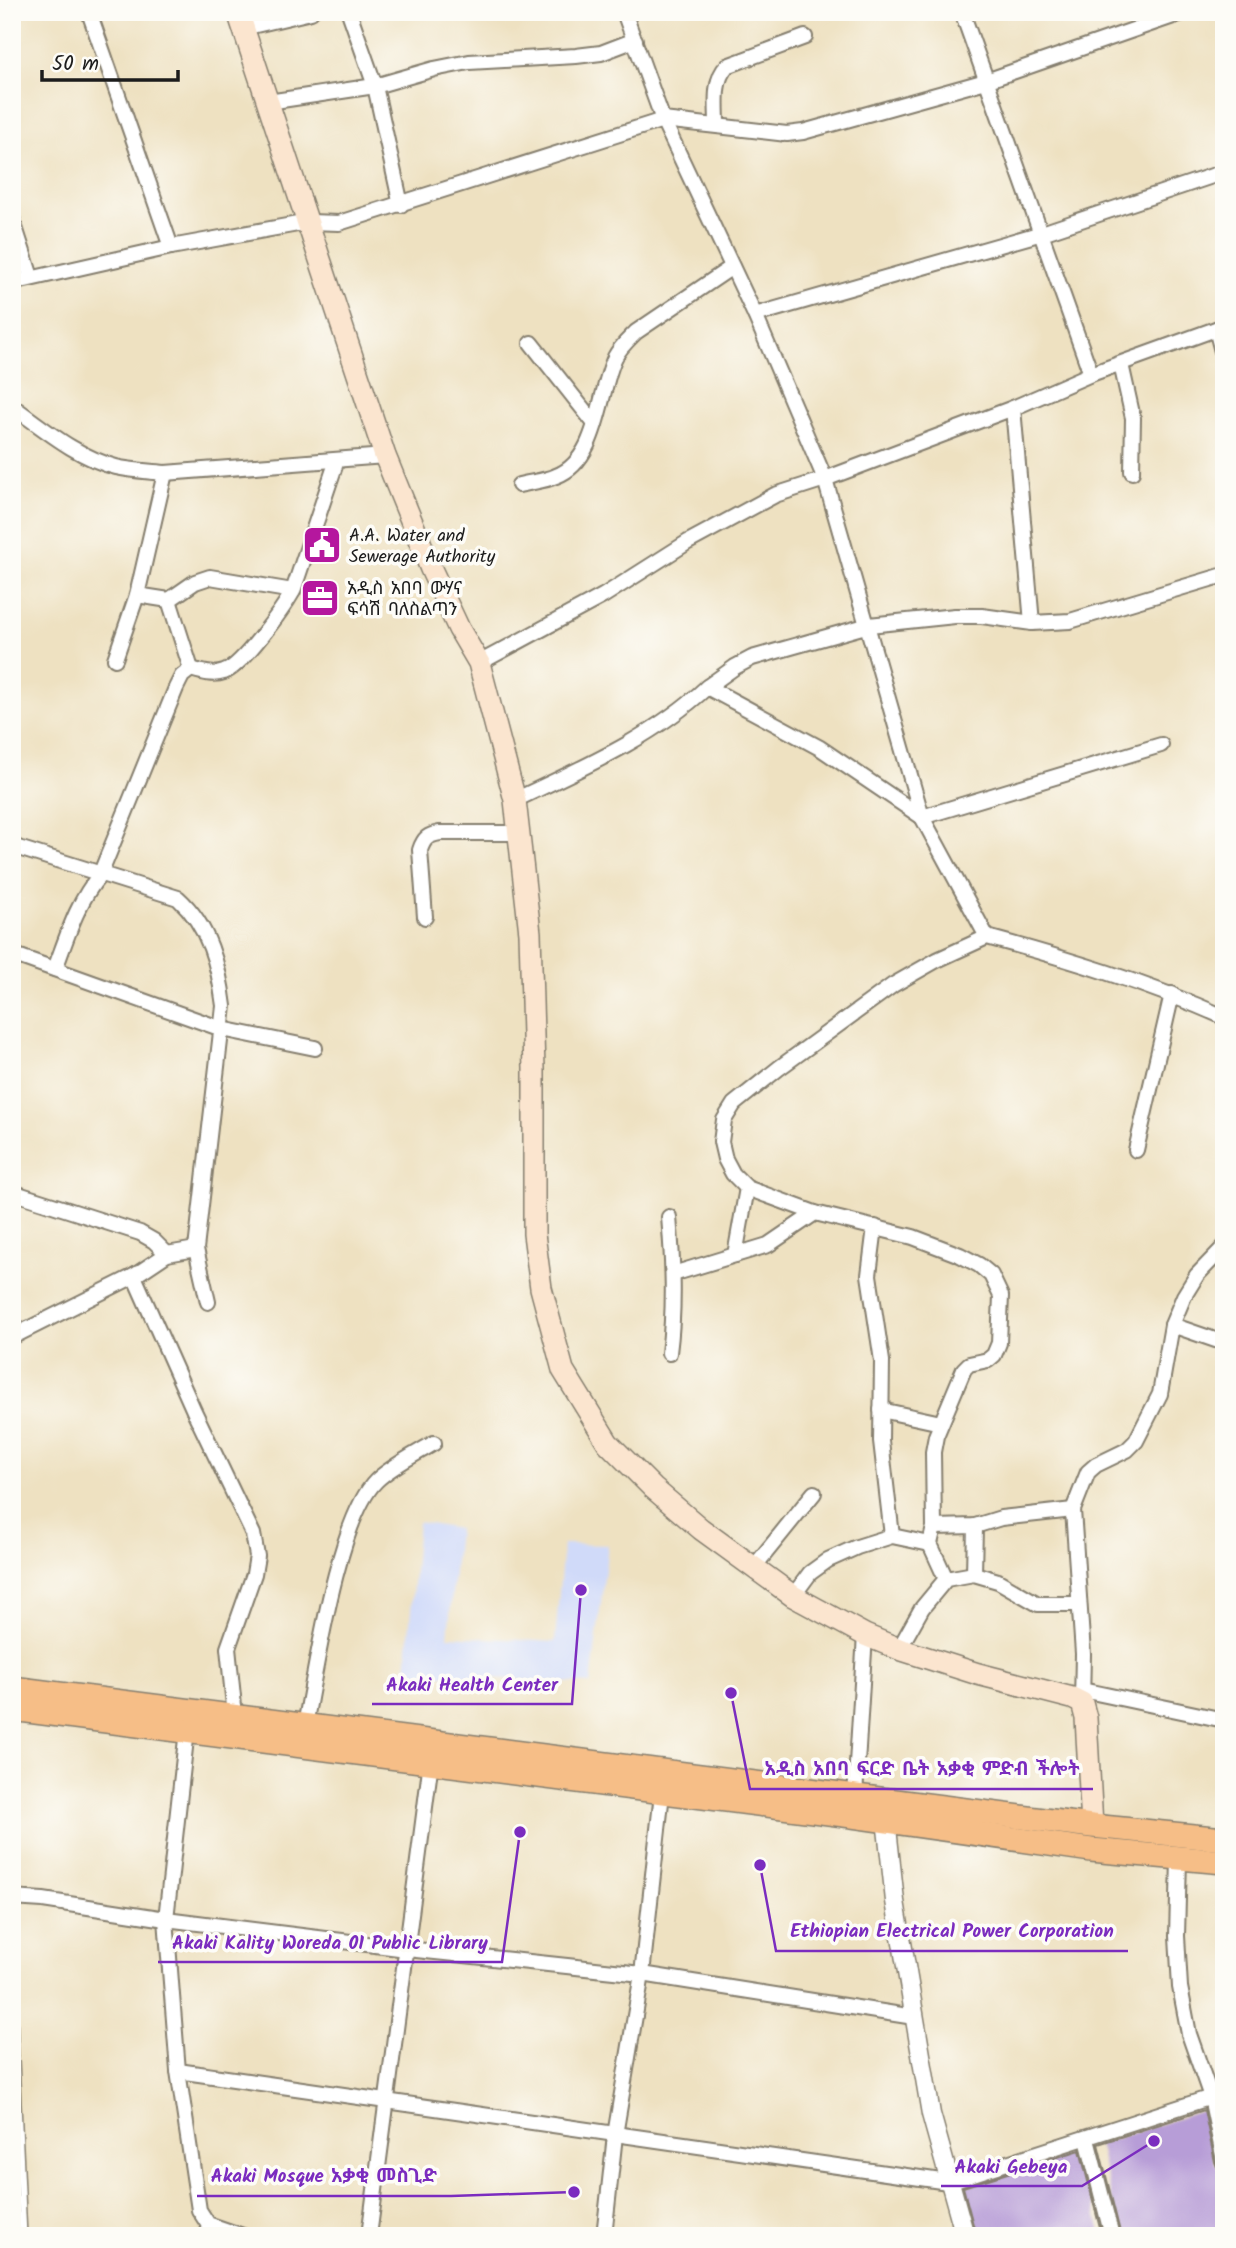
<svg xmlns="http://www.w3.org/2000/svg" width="1236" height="2248" font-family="Kalam,'Noto Sans Ethiopic',sans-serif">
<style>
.built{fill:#d0daf9}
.building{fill:#b79dd7}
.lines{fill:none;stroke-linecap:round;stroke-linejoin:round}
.service-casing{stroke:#857e6e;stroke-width:10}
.minor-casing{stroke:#857e6e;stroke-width:18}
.tertiary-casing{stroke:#857e6e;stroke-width:21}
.secondary-casing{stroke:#857e6e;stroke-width:24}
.primary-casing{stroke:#857e6e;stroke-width:26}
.service{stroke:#fff;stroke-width:7}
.minor{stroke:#fff;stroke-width:14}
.tertiary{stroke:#fff;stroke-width:18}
.secondary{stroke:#fbe5cf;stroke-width:21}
.primary{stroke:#f6be87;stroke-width:23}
.labels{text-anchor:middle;stroke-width:7;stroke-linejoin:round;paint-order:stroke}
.poi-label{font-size:18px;fill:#1c1c1c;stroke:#fdfcf7;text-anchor:start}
.leader{fill:none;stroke:#7b2cbf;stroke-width:2.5}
.callout-dot{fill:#7b2cbf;stroke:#fdfcf7;stroke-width:2.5}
.callout-label{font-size:19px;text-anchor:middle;font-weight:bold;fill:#7b2cbf;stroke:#fdfcf7;stroke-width:7;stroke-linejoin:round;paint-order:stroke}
</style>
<rect width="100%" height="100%" fill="#fdfcf7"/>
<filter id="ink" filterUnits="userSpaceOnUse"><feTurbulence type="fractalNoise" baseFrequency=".0143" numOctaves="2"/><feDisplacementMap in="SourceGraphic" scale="14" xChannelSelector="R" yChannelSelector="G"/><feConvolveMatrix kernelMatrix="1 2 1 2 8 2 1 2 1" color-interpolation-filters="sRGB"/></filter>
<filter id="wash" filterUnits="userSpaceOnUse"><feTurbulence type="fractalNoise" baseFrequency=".00686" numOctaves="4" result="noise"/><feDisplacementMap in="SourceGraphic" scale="28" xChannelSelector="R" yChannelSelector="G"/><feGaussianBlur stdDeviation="1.57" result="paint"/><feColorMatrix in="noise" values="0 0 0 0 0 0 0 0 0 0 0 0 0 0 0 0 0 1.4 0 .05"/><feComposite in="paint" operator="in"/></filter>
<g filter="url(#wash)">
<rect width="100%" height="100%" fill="#eee1c1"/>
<!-- built -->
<path class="built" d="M418 1522 458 1529 448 1636 555 1642 563 1544 608 1545 591 1684 406 1673Z"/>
<g id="blocks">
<!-- building -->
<g class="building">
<path d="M1204 2110 1215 2162 1217 2167 1224 2169V2236H1121L1098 2144Z"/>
<path d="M1080 2150 1102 2236H976L963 2187Z"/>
</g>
</g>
</g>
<g filter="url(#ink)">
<use href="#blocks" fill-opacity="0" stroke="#857e6e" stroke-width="2"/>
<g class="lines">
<!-- service casing -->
<g class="service-casing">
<path id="service" d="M13 2015 23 2236"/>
</g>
<!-- minor casing -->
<g class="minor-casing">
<g id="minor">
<path d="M89 12 171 247"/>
<path d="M349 12 375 86 401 205"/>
<path d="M624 12 663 120 755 315 825 479 922 817 987 937"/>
<path d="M962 12 1091 374"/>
<path d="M243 28 311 12"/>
<path d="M268 102 375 86 434 69 469 62 576 56 601 53 635 40"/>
<path d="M717 125C717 106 713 80 727 66L805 37"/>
<path d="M12 218 31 277"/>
<path d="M12 283 171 247 309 222 339 223 663 120 787 134 803 132 986 81 1185 12"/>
<path d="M755 315 1042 233 1224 172"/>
<path d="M1216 329 1224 359"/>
<path d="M531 343 595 424"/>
<path d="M1121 364 1133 418 1132 472"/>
<path d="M12 406C43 428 78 458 116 467 132 471 149 471 165 473L385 456"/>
<path d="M1013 408 1032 623 1070 621 1224 575"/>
<path d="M519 485C531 482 545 481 556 476 599 460 598 393 615 357 620 347 628 340 636 332L732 267"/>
<path d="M137 595 169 600 195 582 210 577 293 591"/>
<path d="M169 600 191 669"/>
<path d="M115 659 137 595 165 473"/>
<path d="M479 663 603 596 688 542 775 495 825 479 1013 408 1091 374 1224 326"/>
<path d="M191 669C201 672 213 676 224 672 242 666 283 609 293 591L337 460"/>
<path d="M707 687 735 667 752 658 869 625 955 616H982L1032 623"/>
<path d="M515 800C582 768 652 738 707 687L820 748 922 817 1161 745"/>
<path d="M12 846 178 898C209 926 219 966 224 1006L196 1249 208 1302"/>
<path d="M425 917 420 850C424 838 428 835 440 833H519"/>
<path d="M12 954 222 1029 315 1048"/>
<path d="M55 969C67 937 77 902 100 875L176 688 182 676 191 669"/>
<path d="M1136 1150 1172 994"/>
<path d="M12 1192 140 1233 154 1241 167 1254"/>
<path d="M875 1227 869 1275 882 1361 881 1441 892 1536"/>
<path d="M735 1255 747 1188"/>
<path d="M673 1274 768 1245 815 1213"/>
<path d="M134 1276 194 1411 253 1534 257 1556 254 1574 228 1648 235 1716"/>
<path d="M1172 1325 1224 1343"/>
<path d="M12 1337 134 1276 167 1254 196 1249"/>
<path d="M669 1353C675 1307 673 1263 669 1217"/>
<path d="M881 1410 941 1423"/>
<path d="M934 1527 975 1526 1001 1518 1073 1510"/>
<path d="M754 1567 814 1493"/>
<path d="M974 1574 975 1526"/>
<path d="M946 1579 930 1544 934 1527 933 1452 936 1436 964 1369 969 1364 988 1360 994 1355 999 1343 1001 1296 991 1275 979 1265 960 1255 913 1237 815 1213 747 1188 733 1174 725 1159 721 1142 724 1120 734 1104 779 1068 893 985 937 960 987 937C1068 959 1147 983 1224 1017"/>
<path d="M793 1596 810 1573 828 1560 857 1547 892 1536 930 1544"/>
<path d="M899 1649 922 1608 946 1579 974 1574 998 1581 1038 1604H1078"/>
<path d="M1082 1690 1224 1720"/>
<path d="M1082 1703 1083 1654 1073 1510 1088 1472 1096 1465 1127 1450 1136 1441 1160 1394 1172 1325 1184 1296 1197 1275 1224 1247"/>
<path d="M305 1725C316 1669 338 1519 376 1481 390 1467 416 1454 434 1443"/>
<path d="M187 1730 166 1919 178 2071 199 2210 208 2224 243 2236"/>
<path d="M855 1796 865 1635"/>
<path d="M1179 1859 1177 1936 1180 1987 1189 2034 1211 2097 1224 2160"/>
<path d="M12 1898 43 1900 166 1919 407 1949 642 1974 914 2017"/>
<path d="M178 2071 948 2182 1224 2093"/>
<path d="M1087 2139 1112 2236"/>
<path d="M369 2236 431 1761"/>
<path d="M604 2236 615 2135 642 1974 663 1784"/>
</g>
</g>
<!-- tertiary casing -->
<g class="tertiary-casing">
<path id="tertiary" d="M885 1810 895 1901 931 2114 965 2236"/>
</g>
<!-- secondary casing -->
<g class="secondary-casing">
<path id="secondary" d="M238 12 385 456 431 569 459 629 479 663 515 800 530 933 534 1069V1234L541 1288 563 1370 608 1443 653 1488 701 1529 793 1596 865 1635 899 1649 978 1674 1072 1698 1082 1703 1086 1718 1092 1826"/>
</g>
<!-- primary casing -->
<g class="primary-casing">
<g id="primary">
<path d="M12 1688 1092 1826 1224 1839"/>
<path d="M12 1709 852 1816 1091 1850 1224 1862"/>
</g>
</g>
<!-- service -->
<use href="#service" class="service"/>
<!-- minor -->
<use href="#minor" class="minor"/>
<!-- tertiary -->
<use href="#tertiary" class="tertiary"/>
<!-- secondary -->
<use href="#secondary" class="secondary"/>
<!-- primary -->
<use href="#primary" class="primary"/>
</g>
</g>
<!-- icons -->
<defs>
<g id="civic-square" transform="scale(2.0125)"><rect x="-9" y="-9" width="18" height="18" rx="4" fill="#b5179e" stroke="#fdfcf7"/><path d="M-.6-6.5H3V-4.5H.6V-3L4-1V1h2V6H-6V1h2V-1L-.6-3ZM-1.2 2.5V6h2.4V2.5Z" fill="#fff"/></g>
<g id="office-square" transform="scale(2.0125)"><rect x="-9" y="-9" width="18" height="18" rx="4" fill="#b5179e" stroke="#fdfcf7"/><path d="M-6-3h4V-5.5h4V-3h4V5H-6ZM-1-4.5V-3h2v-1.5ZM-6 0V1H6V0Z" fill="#fff"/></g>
</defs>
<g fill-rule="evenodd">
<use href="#civic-square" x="322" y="545"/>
<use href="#office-square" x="320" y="598"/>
</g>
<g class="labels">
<!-- poi labels -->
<g class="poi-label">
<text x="349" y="541">A.A. Water and<tspan x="349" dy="21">Sewerage Authority</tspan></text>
<text x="347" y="594">አዲስ አበባ ውሃና<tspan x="347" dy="21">ፍሳሽ ባለስልጣን</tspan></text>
</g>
</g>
<!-- callouts -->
<path class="leader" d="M581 1590L572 1704H372M731 1693L750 1789H1093M760 1865L776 1951H1128M520 1832L502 1962H158M1154 2141L1082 2186H941M574 2192L451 2196H197"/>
<g class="callout-dot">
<circle cx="581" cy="1590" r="7"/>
<circle cx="731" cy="1693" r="7"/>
<circle cx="760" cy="1865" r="7"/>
<circle cx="520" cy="1832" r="7"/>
<circle cx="1154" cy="2141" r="7"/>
<circle cx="574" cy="2192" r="7"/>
</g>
<g class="callout-label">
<text x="472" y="1691">Akaki Health Center</text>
<text x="922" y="1775">አዲስ አበባ ፍርድ ቤት አቃቂ ምድብ ችሎት</text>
<text x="952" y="1937">Ethiopian Electrical Power Corporation</text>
<text x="330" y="1949">Akaki Kality Woreda 01 Public Library</text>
<text x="1011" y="2173">Akaki Gebeya</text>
<text x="324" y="2182">Akaki Mosque አቃቂ መስጊድ</text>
</g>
<!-- margin -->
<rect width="1236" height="2248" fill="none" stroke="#fdfcf7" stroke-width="42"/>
<!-- scale -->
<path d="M42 70v10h136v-10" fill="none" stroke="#1c1c1c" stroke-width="3.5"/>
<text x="52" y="70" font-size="21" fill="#1c1c1c" stroke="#fdfcf7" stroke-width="5" paint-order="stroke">50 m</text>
</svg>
